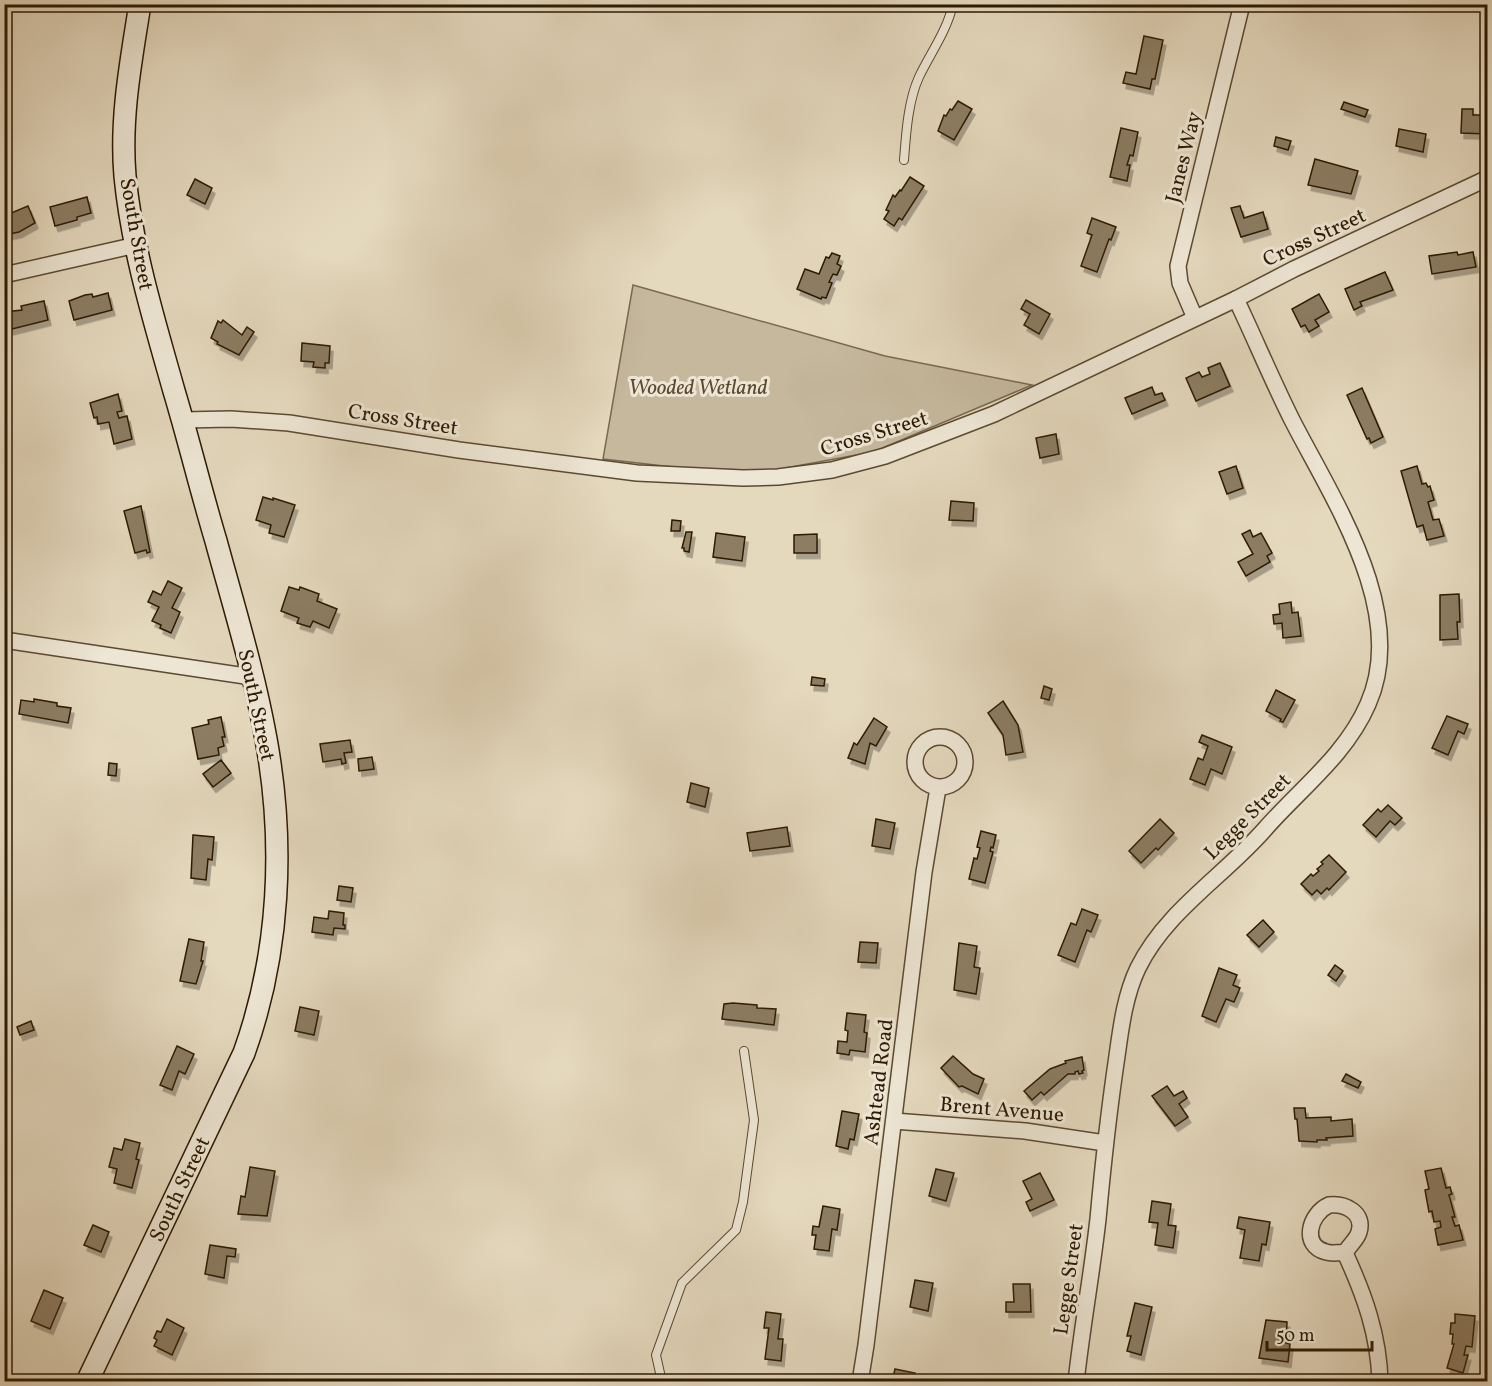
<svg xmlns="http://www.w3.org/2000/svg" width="1492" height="1386" font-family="Vollkorn,serif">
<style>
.green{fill:#c5b89d;stroke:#796950;stroke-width:1.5}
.building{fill:#8c7d64;stroke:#2d1a03;stroke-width:1.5;filter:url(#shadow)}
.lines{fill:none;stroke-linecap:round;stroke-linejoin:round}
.lane-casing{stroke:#5b4a32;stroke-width:10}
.street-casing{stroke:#5b4a32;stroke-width:18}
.secondary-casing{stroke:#2d1a03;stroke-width:24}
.lane{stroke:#ede6d4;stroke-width:8}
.street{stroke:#ede6d4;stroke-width:15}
.secondary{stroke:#ede6d4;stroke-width:21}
.labels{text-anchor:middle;stroke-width:6;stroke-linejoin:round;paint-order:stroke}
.street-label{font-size:21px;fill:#2d1a03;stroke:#ede6d4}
.park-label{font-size:21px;font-style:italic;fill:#5b4931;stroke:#ede6d4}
</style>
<defs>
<filter id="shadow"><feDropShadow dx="3" dy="5.5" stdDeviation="0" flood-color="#0004"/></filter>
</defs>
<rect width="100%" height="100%" fill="#e4d8bd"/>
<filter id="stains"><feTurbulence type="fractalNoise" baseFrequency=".00333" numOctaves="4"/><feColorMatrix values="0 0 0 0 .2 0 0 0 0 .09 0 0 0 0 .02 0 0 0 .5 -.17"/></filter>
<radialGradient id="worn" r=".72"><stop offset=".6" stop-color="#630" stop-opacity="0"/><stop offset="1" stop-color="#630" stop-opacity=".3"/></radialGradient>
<!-- green -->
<path class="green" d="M633 285 885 356 1032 385 873 452 769 471 682 468 603 459Z"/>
<!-- building -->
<g class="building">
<path d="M1144 36 1163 40 1155 79H1152L1150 89 1123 83 1126 72 1136 74Z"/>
<path d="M958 101 972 109 954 140 938 131 944 115 946 116 950 109 952 110Z"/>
<path d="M1344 102 1368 110 1365 117 1341 109Z"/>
<path d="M1462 109H1473V115H1488V134L1461 133Z"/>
<path d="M1121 128 1138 132 1133 156 1130 155 1127 165H1130L1127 181 1110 177Z"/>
<path d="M1399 129 1426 134 1423 152 1396 146Z"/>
<path d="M1276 137 1291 141 1288 150 1274 146Z"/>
<path d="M1315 159 1358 171 1351 194 1308 185Z"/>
<path d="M910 177 924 186 902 220 899 218 894 226 884 219 889 211 886 210 893 195 895 197 900 190 901 191Z"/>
<path d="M195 179 212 188 205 204 187 195Z"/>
<path d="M87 197 91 213 77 217V220L55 226 50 207Z"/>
<path d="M28 206 35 223 19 232 4 235V216Z"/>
<path d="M1240 206 1244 218 1263 212 1268 229 1241 237 1231 208Z"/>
<path d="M1092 218 1116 227 1111 240 1109 239 1097 272 1081 266 1092 235 1087 233Z"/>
<path d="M1457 252 1458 255 1473 252 1476 267 1432 274 1429 256Z"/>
<path d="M832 253 840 256 837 264 841 266 837 275 833 274 829 282 832 283 826 298 822 297 821 299 797 289 805 269 819 274 826 257 829 258Z"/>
<path d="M1385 272 1393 290 1360 302 1362 306 1354 310 1345 289Z"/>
<path d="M108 293 112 310 74 320 69 301 85 295 92 294 93 297Z"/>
<path d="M1319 294 1329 312 1315 320 1319 326 1309 332 1305 325 1301 327 1292 309Z"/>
<path d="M1026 300 1050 314 1039 334 1024 325 1030 314 1021 309Z"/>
<path d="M44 301 48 320 4 331V312L22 310 21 306Z"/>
<path d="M223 320 242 335 247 327 254 332 239 355 217 344 218 342 211 338 218 321 221 323Z"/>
<path d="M302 343 330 346 329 363H325V368L313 367 314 362 301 361Z"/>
<path d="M1220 363 1230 386 1196 401 1186 378 1199 372 1202 377 1210 374 1208 368Z"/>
<path d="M1152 387 1155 395 1162 393 1165 400 1132 414 1125 398Z"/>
<path d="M1362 388 1383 437 1371 443 1369 438 1367 439 1347 395Z"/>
<path d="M118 394 122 411 117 412 119 418 127 416 132 439 114 444 109 422 98 424 97 417 94 418 90 403Z"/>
<path d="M1056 434 1059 454 1040 458 1036 438Z"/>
<path d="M1236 466 1243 488 1227 494 1219 472Z"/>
<path d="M1417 466 1422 484 1426 483 1428 487 1430 486 1434 500 1428 502 1433 520 1439 519 1444 536 1427 540 1423 525 1417 527 1401 471Z"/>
<path d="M263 497 273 500V498L295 505 284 537 269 533 271 525 256 520Z"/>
<path d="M951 501 974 503 973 521 949 520Z"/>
<path d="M141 506 150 552 147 553 146 550 135 553 124 511Z"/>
<path d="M672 520 681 521 680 531H671Z"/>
<path d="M1250 530 1253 537 1261 533 1272 553 1267 556 1270 562 1246 576 1238 562 1253 554 1242 534Z"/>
<path d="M686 532H692L689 552 684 551V548H682Z"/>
<path d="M716 533 745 537 742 561 713 557Z"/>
<path d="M817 534V553H794V535Z"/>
<path d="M168 581 182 588 172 608 180 612 171 633 160 628 161 625 152 621 159 607 148 602 153 591 161 595Z"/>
<path d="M289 587 299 590 300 587 319 594 317 601 337 609 329 628 313 621 310 627 297 623 299 618 281 611Z"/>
<path d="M1459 594 1460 622H1457L1458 639 1440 640V595Z"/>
<path d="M1291 602 1292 613 1298 612 1301 636 1283 638 1282 623 1274 624 1273 615 1280 614 1279 604Z"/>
<path d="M812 677 825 679 824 686 811 685Z"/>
<path d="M1044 686 1052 689 1049 700 1041 698Z"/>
<path d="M1276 690 1295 700 1283 722 1280 721 1281 719 1266 711Z"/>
<path d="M34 699 57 703V706L71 708 68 723 19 714 21 700 34 702Z"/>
<path d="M1003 701 1018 725 1023 752 1006 755 1003 735 988 713Z"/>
<path d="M1447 716 1468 724 1464 734 1458 731 1448 755 1432 748Z"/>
<path d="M221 717 225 737H222L224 746 218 748 219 755 198 759 192 728 209 724 208 720Z"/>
<path d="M874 718 887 727 876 746 870 743 865 764 848 758 854 743 857 745Z"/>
<path d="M1202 735 1232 747 1222 774 1211 769 1205 785 1190 779 1198 758 1203 760 1208 746 1199 742Z"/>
<path d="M350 740 352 752 344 753 346 763 342 764 341 759 323 762 320 744Z"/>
<path d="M372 757 374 769 359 771 358 759Z"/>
<path d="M221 760 231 773 213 787 203 774Z"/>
<path d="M109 763 117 764 116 776 108 775Z"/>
<path d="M691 783 709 788 705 807 687 802Z"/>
<path d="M1388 805 1402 818 1395 825 1390 821 1376 837 1363 825 1378 809 1381 812Z"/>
<path d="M876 819 895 823 890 849 872 846Z"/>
<path d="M1160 819 1174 833 1158 850 1156 848 1141 863 1129 851Z"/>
<path d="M787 827 790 846 750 851 747 833Z"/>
<path d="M981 831 996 835 993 848 991 847 990 851 993 852 985 883 969 879 974 858 977 859 980 848 977 847Z"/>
<path d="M193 835 214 837 212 860 208 859 206 880 191 878Z"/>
<path d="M1329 855 1346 872 1329 890 1327 888 1321 894 1317 890 1312 895 1301 884 1311 874 1313 876 1319 871 1317 869 1323 864 1321 862Z"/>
<path d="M339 886 353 888 351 902 337 900Z"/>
<path d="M1082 909 1098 915 1091 932 1087 930 1075 962 1058 955 1071 923 1076 925Z"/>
<path d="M329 911 344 913 343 925H345V929L334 928 333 935 312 932 314 917 328 919Z"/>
<path d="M1263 920 1274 932 1259 947 1247 935Z"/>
<path d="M189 939 204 942 201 961H203L196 984 180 981Z"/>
<path d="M860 942 878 943 876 963 858 962Z"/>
<path d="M959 943 977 946 974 967 980 968 976 994 954 990Z"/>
<path d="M1335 965 1343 971 1336 981 1328 975Z"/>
<path d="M1219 968 1237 975 1233 985 1240 988 1234 1002 1226 999 1216 1022 1202 1016Z"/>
<path d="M733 1003 757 1005V1008L776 1009 774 1025 722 1019 724 1004Z"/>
<path d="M300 1007 319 1011 314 1035 295 1031Z"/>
<path d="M847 1013 866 1015 864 1032 867 1033 865 1052 850 1050 849 1055 837 1053 838 1041 847 1042 848 1031 845 1030Z"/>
<path d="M31 1021 34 1030 20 1035 17 1027Z"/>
<path d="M177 1046 194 1054 185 1074 179 1071 172 1090 160 1085Z"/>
<path d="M953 1056 973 1074 984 1079 978 1094 962 1086 959 1087 941 1068Z"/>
<path d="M1082 1057 1084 1070 1082 1071 1083 1073 1079 1074 1078 1071 1075 1072V1074H1068L1044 1095 1041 1092 1032 1100 1024 1091 1050 1069 1066 1063 1065 1061Z"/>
<path d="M1346 1074 1361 1082 1358 1088 1342 1081Z"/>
<path d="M1167 1086 1174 1096 1183 1091 1187 1098 1179 1104 1188 1117 1175 1126 1152 1096Z"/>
<path d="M1294 1108H1305L1306 1118 1331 1117V1121L1352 1119 1353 1136 1326 1138 1327 1140H1317V1142L1299 1141 1297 1119H1295Z"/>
<path d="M842 1111 859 1114 854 1140 850 1139 848 1149 836 1146Z"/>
<path d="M125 1139 140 1143 136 1159 139 1160 132 1188 114 1183 117 1169 109 1167 114 1148 122 1150Z"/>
<path d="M250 1167 275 1171 267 1216 238 1214 241 1196 245 1197Z"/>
<path d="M1441 1168 1446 1188 1450 1187 1452 1194 1449 1195 1455 1217H1452L1455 1226 1459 1225 1463 1240 1438 1245 1435 1229 1441 1227 1440 1221 1434 1222 1432 1211 1429 1212 1425 1190 1429 1189 1425 1171Z"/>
<path d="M936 1169 954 1173 946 1201 929 1196Z"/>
<path d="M1040 1173 1054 1200 1030 1211 1026 1202 1032 1199 1023 1181Z"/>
<path d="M1152 1201 1171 1204 1168 1225 1176 1226 1173 1248 1155 1245 1158 1223 1149 1222Z"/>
<path d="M823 1206 840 1209 837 1230 832 1229 829 1251 814 1249 816 1235H812L813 1226 819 1227Z"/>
<path d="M1239 1217 1270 1222 1266 1245 1262 1244 1259 1261 1240 1258 1245 1230 1237 1228Z"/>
<path d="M93 1225 109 1232 101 1252 84 1245Z"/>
<path d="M210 1245 236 1249 235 1257 227 1256 224 1278 205 1274Z"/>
<path d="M915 1280 933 1283 928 1311 910 1307Z"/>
<path d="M1013 1284H1030L1031 1312H1006V1302H1014Z"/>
<path d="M44 1290 63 1298 50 1329 31 1321Z"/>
<path d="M1135 1303 1152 1307 1141 1355 1127 1351 1131 1336H1127Z"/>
<path d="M766 1312 781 1314 778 1339H783L781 1361 765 1359 769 1328H764Z"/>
<path d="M1455 1314 1475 1316 1472 1347 1466 1346 1464 1355H1468L1463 1373 1447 1368 1454 1344H1452L1453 1334H1450L1451 1323H1455Z"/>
<path d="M167 1319 184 1328 172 1355 154 1346 157 1340 154 1338 157 1331 161 1332Z"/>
<path d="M1266 1320 1287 1322 1286 1343 1290 1344 1288 1362 1259 1358Z"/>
<path d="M895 1369 915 1373 913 1382H892Z"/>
</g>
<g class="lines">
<!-- lane casing -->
<g class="lane-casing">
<g id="lane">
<path d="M904 160C906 134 908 101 919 77 931 52 947 31 953 4"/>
<path d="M662 1382 656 1355 682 1283 736 1230 743 1202 754 1120 744 1051"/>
</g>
</g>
<!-- street casing -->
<g class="street-casing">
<g id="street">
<path d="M4 275 136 245"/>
<path d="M1195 318 1180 283 1178 266 1242 4"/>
<path d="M183 420 231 419 289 423 459 450 637 473 743 478 778 477 832 470 885 456 994 414 1236 299 1294 269 1488 178"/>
<path d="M4 640 252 677"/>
<circle cx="940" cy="762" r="25"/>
<path d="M894 1121 1025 1131 1105 1143"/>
<path d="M1329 1205C1345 1203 1365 1213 1359 1232 1357 1240 1349 1245 1345 1253 1339 1252 1332 1254 1326 1252 1301 1246 1309 1214 1329 1205Z"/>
<path d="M1345 1253C1364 1294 1379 1335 1380 1382"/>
<path d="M860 1382 866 1345 924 872 938 788"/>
<path d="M1076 1382C1082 1327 1092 1273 1098 1219 1103 1164 1109 1110 1117 1056 1121 1027 1125 995 1138 968 1166 911 1224 876 1265 829 1300 789 1346 755 1368 704 1409 612 1333 500 1292 420 1272 380 1255 339 1236 299"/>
</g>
</g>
<!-- secondary casing -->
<g class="secondary-casing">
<g id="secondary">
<path id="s1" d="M87 1382 244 1053C280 953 285 843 266 739 254 672 234 607 216 541 201 491 189 441 174 391 154 320 132 249 125 176 120 118 131 61 140 4"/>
</g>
</g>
<!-- lane -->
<use href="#lane" class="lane"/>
<!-- street -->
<use href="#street" class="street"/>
<!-- secondary -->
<use href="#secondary" class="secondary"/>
</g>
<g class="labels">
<!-- street labels -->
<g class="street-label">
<text transform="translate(1183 157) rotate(-76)" y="7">Janes Way</text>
<text transform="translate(137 234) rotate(80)" y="7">South Street</text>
<text transform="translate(1314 237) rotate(-25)" y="7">Cross Street</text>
<text transform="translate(403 419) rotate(9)" y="7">Cross Street</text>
<text transform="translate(874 433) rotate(-17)" y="7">Cross Street</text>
<text transform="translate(257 705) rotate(78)" y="7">South Street</text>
<text transform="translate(1247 816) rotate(-45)" y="7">Legge Street</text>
<text transform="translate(878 1082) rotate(-83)" y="7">Ashtead Road</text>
<text transform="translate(1002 1109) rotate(5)" y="7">Brent Avenue</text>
<text dy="7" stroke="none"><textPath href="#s1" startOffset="214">South Street</textPath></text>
<text transform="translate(1068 1279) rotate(-82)" y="7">Legge Street</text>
</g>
<!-- park labels -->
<g class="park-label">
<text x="698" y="394">Wooded Wetland</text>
</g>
</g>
<!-- margin -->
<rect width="1492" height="1386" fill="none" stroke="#e4d8bd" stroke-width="24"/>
<rect x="6" y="6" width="1480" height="1374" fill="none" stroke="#2d1a03" stroke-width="3"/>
<rect x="12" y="12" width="1468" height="1362" fill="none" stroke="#2d1a03" stroke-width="1.5"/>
<!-- scale -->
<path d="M1267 1341v9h105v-9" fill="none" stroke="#2d1a03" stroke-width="3"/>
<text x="1276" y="1341" font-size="18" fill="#2d1a03" stroke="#ede6d4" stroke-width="4.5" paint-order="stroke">50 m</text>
<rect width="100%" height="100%" filter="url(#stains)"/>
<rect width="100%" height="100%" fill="url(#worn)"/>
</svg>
